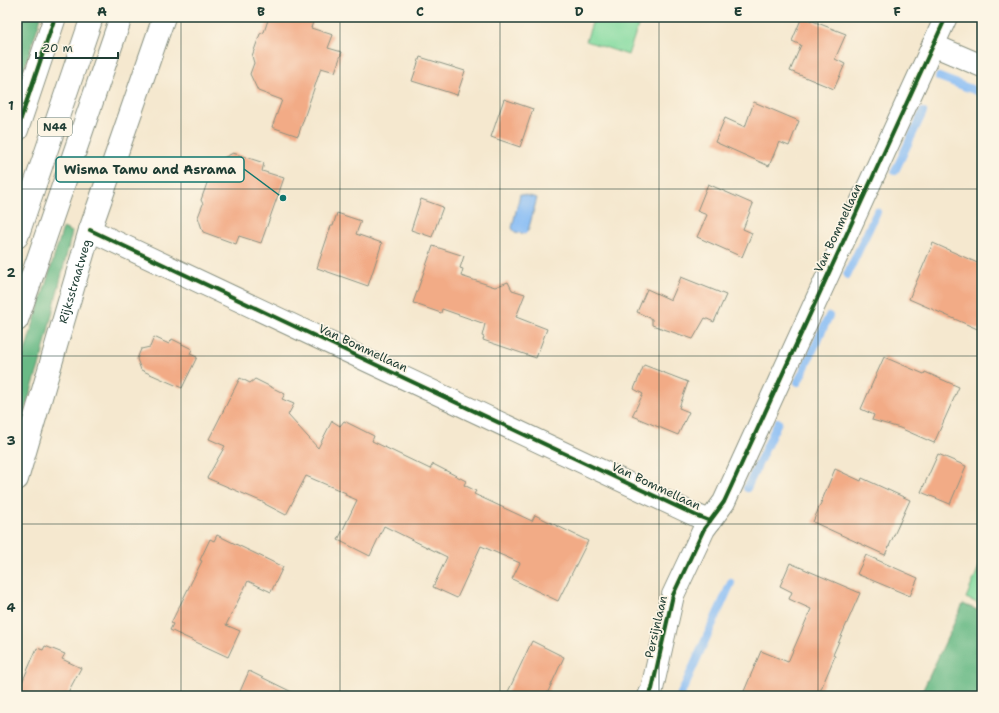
<svg xmlns="http://www.w3.org/2000/svg" width="999" height="713" font-family="'Shantell Sans',sans-serif">
<style>
.green{fill:#82da9f;stroke:#508c6a}
.forest{fill:#69ba86;stroke:#447c5d}
.water{fill:#86bcf5;stroke:#527c94}
.lines{fill:none;stroke-linecap:round;stroke-linejoin:round}
.stream{stroke:#86bcf5;stroke-width:8}
.building{fill:#f2ab86}
.minor-casing{stroke:#8a9282;stroke-width:24}
.major-casing{stroke:#8a9282;stroke-width:24}
.minor{stroke:#fff;stroke-width:22}
.major{stroke:#fff;stroke-width:22}
.cycleway-casing{stroke:#fcf5e5;stroke-width:6}
.cycleway{stroke:#1b5e20;stroke-width:4}
.grid{fill:none;stroke:#1f3d34;stroke-width:1;stroke-opacity:0.55}
.labels{text-anchor:middle;stroke-width:3.5;stroke-linejoin:round;paint-order:stroke}
.shield{fill:#fcf5e5;stroke:#617469;stroke-width:1}
.shield-label{font-size:11px;font-weight:bold;fill:#1f3d34}
.street-label{font-size:12px;fill:#1f3d34;stroke:#fcf5e5}
.leader{fill:none;stroke:#0f766e;stroke-width:1.5}
.callout-dot{fill:#0f766e;stroke:#fcf5e5;stroke-width:1.5}
.callout{fill:#fcf5e5;stroke:#0f766e;stroke-width:1.5}
.callout-label{font-size:13px;text-anchor:middle;font-weight:bold;fill:#1f3d34}
.neatline{fill:none;stroke:#1f3d34;stroke-width:1.5}
.grid-label{font-size:13px;text-anchor:middle;font-weight:bold;fill:#1f3d34}
</style>
<rect width="100%" height="100%" fill="#fcf5e5"/>
<filter id="ink" filterUnits="userSpaceOnUse"><feTurbulence type="fractalNoise" baseFrequency=".025" numOctaves="2"/><feDisplacementMap in="SourceGraphic" scale="8" xChannelSelector="R" yChannelSelector="G"/><feConvolveMatrix kernelMatrix="1 2 1 2 8 2 1 2 1" color-interpolation-filters="sRGB"/></filter>
<filter id="wash" filterUnits="userSpaceOnUse"><feTurbulence type="fractalNoise" baseFrequency=".012" numOctaves="4" result="noise"/><feDisplacementMap in="SourceGraphic" scale="16" xChannelSelector="R" yChannelSelector="G"/><feGaussianBlur stdDeviation="0.9" result="paint"/><feColorMatrix in="noise" values="0 0 0 0 0 0 0 0 0 0 0 0 0 0 0 0 0 1.4 0 .05"/><feComposite in="paint" operator="in"/></filter>
<g filter="url(#wash)">
<rect width="100%" height="100%" fill="#f5e8cf"/>
<!-- green -->
<g class="green">
<path d="M594 17H641L628 55 586 41Z"/>
<path d="M982 560V605L966 598Z"/>
</g>
<!-- forest -->
<g class="forest">
<path d="M17 17H41L17 91Z"/>
<path d="M63 228 72 232 41 360 17 435V377Z"/>
<path d="M963 604 982 612V696H920Z"/>
</g>
<!-- water -->
<path class="water" d="M520 194 537 198 528 231 525 234 515 232 512 228Z"/>
<g class="lines">
<!-- stream -->
<g class="stream">
<path d="M939 77 982 93"/>
<path d="M895 171 923 112"/>
<path d="M847 275 877 212"/>
<path d="M798 382 829 316"/>
<path d="M747 488 778 422"/>
<path d="M680 696 731 583"/>
</g>
</g>
<g id="blocks">
<!-- building -->
<g class="building">
<path d="M269 17H300L313 22 311 28 333 35 328 48 342 52 335 72 321 68 298 136 272 127 282 100 258 91 250 74 254 63 252 56 260 34 264 32Z"/>
<path d="M802 17 846 34 835 59 845 64 834 89 790 71 801 45 792 41Z"/>
<path d="M420 57 465 71 457 95 412 81Z"/>
<path d="M504 99 533 109 520 147 491 137Z"/>
<path d="M754 102 799 121 789 146 779 142 769 166 715 142 725 118 745 127Z"/>
<path d="M233 153 264 163 262 171 284 178 261 243 239 236 236 244 203 232 198 217 203 204 201 200 211 172 214 170 218 161Z"/>
<path d="M708 184 753 204 743 229 752 233 742 257 697 237 707 215 697 211Z"/>
<path d="M421 199 443 207 432 237 411 230Z"/>
<path d="M337 213 361 221 356 234 382 243 368 286 317 268 331 226H333Z"/>
<path d="M933 243 982 265V331L909 299Z"/>
<path d="M433 246 464 256 460 268 463 269 461 276 495 287 508 282 512 290 525 294 516 317 547 329 536 358 483 340 484 337 482 336 485 324 442 309 441 313 418 305V304L413 303Z"/>
<path d="M681 277 726 295 714 322 705 318 693 339 652 325V319L637 312 647 289 671 300Z"/>
<path d="M154 337 169 344 172 339 192 349 190 354 197 357 182 388 141 370 137 359 141 349 150 347Z"/>
<path d="M884 357 924 374 925 372 959 387 934 443 900 428 872 420 874 415 861 409Z"/>
<path d="M644 365 688 382 679 408 689 412 678 435 632 416 643 394 634 389Z"/>
<path d="M240 378 250 383 255 379 285 394 282 399 294 404 288 415 318 448 332 421 340 426 344 421 374 436 372 441 430 469 433 464 466 481 464 485 476 491 474 494 532 521 535 515 588 541 558 601 512 579 520 563 481 546 457 598 433 587 447 557 384 526 370 556 338 540 357 500 345 495 346 493 306 476 286 515 265 504V503L207 478 225 446 209 439Z"/>
<path d="M938 454 966 466 950 504 921 492Z"/>
<path d="M835 469 861 481 862 478 910 500 885 555 813 522Z"/>
<path d="M217 535 283 567 271 592 248 581 226 625 240 631 228 657 170 630 173 624 171 623 202 561 200 560 210 539 214 541Z"/>
<path d="M866 555 918 578 910 596 857 574Z"/>
<path d="M790 563 860 593 833 655 835 656 818 696H742L761 651 788 662 811 609 789 599 792 592 780 586Z"/>
<path d="M532 641 564 657 546 696H506Z"/>
<path d="M45 646 65 654 62 659 81 668 66 696H17V694L37 648 43 650Z"/>
<path d="M249 671 300 696H238Z"/>
</g>
</g>
</g>
<g filter="url(#ink)">
<use href="#blocks" fill-opacity="0" stroke="#8a9282" stroke-width="1"/>
<g class="lines">
<!-- minor casing -->
<g class="minor-casing">
<g id="minor">
<path d="M933 45 982 66"/>
<path d="M17 130 55 17"/>
<path d="M90 230 695 515 710 521"/>
<path id="s1" d="M17 479 90 230 164 17"/>
<path d="M649 696 652 689 673 595 704 529 724 502 946 17"/>
</g>
</g>
<!-- major casing -->
<g class="major-casing">
<g id="major">
<path d="M17 237 92 17"/>
<path d="M17 320 121 17"/>
</g>
</g>
<!-- minor -->
<use href="#minor" class="minor"/>
<!-- major -->
<use href="#major" class="major"/>
<!-- cycleway casing -->
<g class="cycleway-casing">
<g id="cycleway">
<path d="M17 130 55 17"/>
<path d="M90 230 695 515 710 521"/>
<path d="M649 696 652 689 673 595 704 529 724 502 946 17"/>
</g>
</g>
<!-- cycleway -->
<use href="#cycleway" class="cycleway"/>
</g>
</g>
<!-- grid -->
<path class="grid" d="M181 17V696M340 17V696M500 17V696M659 17V696M818 17V696M17 189H982M17 356H982M17 524H982"/>
<g class="labels">
<!-- shield labels -->
<rect class="shield" x="38" y="118" width="34" height="18" rx="3"/>
<g class="shield-label">
<text x="55" y="131">N44</text>
</g>
<!-- street labels -->
<g class="street-label">
<text transform="translate(838 228) rotate(-65)" y="4">Van Bommellaan</text>
<text dy="4" stroke="none"><textPath href="#s1" startOffset="206">Rijksstraatweg</textPath></text>
<text transform="translate(363 348) rotate(25)" y="4">Van Bommellaan</text>
<text transform="translate(656 486) rotate(25)" y="4">Van Bommellaan</text>
<text transform="translate(656 627) rotate(-77)" y="4">Persijnlaan</text>
</g>
</g>
<!-- callouts -->
<path class="leader" d="M283 198L244 169"/>
<circle class="callout-dot" cx="283" cy="198" r="4"/>
<rect class="callout" x="56" y="157" width="188" height="25" rx="4"/>
<g class="callout-label">
<text x="150" y="174">Wisma Tamu and Asrama</text>
</g>
<!-- margin -->
<rect width="999" height="713" fill="none" stroke="#fcf5e5" stroke-width="44"/>
<!-- scale -->
<path d="M36 52v6h82v-6" fill="none" stroke="#1f3d34" stroke-width="2"/>
<text x="42" y="52" font-size="12" fill="#1f3d34" stroke="#fcf5e5" stroke-width="3" paint-order="stroke">20 m</text>
<rect x="22" y="22" width="955" height="669" class="neatline"/>
<g class="grid-label">
<text x="102" y="16">A</text>
<text x="261" y="16">B</text>
<text x="420" y="16">C</text>
<text x="579" y="16">D</text>
<text x="738" y="16">E</text>
<text x="897" y="16">F</text>
<text x="11" y="110">1</text>
<text x="11" y="277">2</text>
<text x="11" y="445">3</text>
<text x="11" y="612">4</text>
</g>
</svg>
